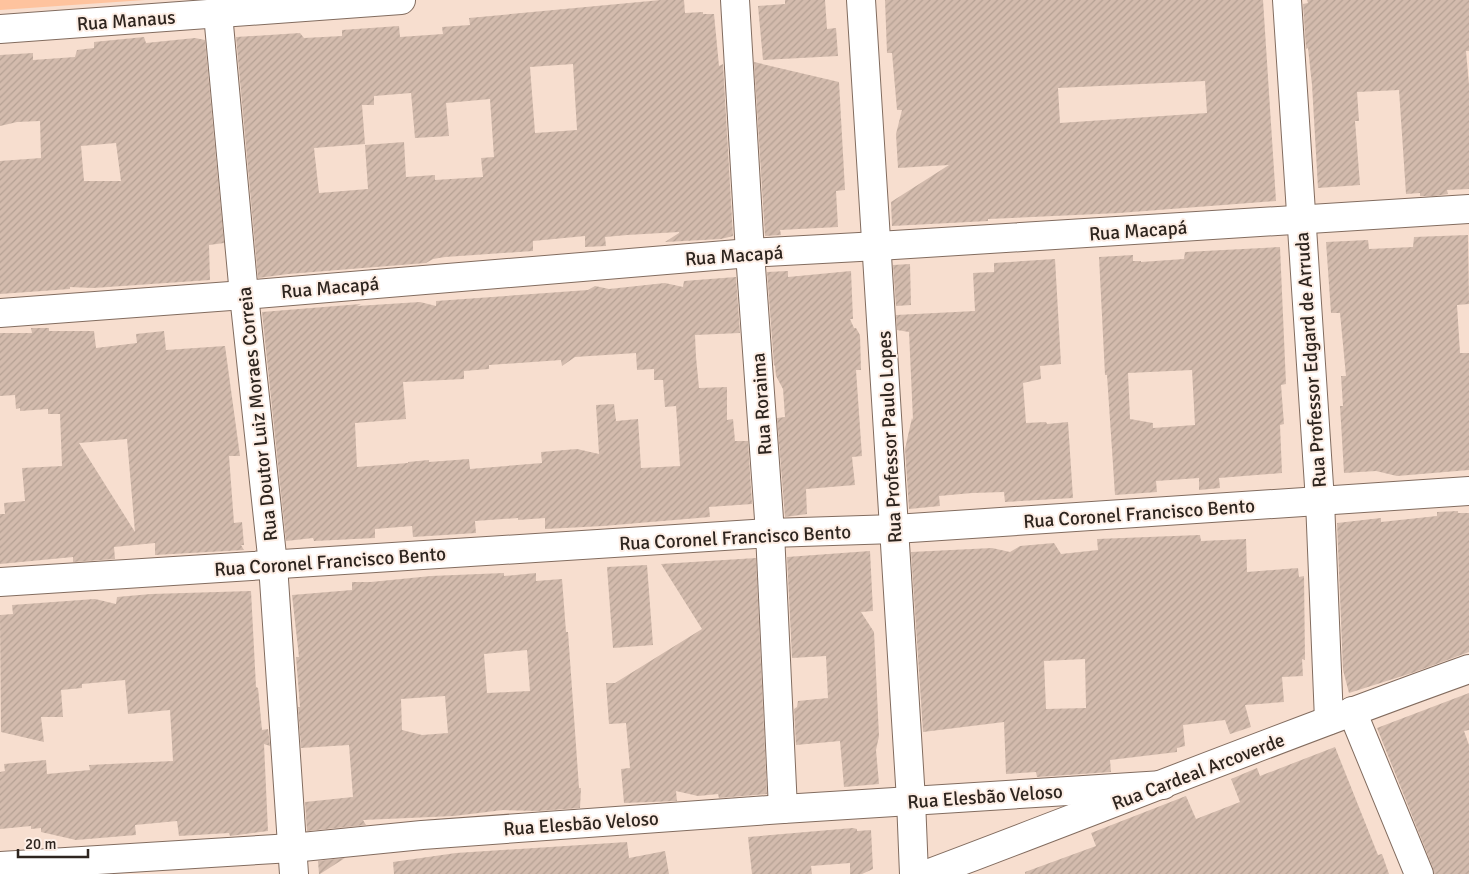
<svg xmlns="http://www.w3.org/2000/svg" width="1469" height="874" font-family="Signika,sans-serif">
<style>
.green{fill:#fec39e}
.building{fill:url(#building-hatch);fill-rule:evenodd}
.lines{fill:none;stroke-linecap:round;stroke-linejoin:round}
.minor-casing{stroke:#826c5f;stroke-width:30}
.minor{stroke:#fff;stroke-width:28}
.labels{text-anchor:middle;stroke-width:4;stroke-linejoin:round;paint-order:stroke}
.street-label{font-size:19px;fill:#2e251f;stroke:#fdeee5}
</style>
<defs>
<pattern id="building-hatch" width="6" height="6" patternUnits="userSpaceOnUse" patternTransform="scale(1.25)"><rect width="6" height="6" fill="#d3bbad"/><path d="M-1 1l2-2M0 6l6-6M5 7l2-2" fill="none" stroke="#b5a194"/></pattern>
</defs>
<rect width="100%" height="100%" fill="#f7decf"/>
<!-- green -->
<path class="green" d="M0 0H145L0 10Z"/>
<!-- building -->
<g class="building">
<path d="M661 0H684L685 13 703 12V14H714L719 66 723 64 733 236 721 239 665 242 679 233V232L627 235 605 237 606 246 585 247V236L533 241V251L445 257 433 259 426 263 288 274 258 278 236 37 300 33 304 38 342 36V30L399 26 400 37 443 34 442 27 470 25 469 18ZM573 64 577 130 535 133 530 67ZM411 93 415 138 449 136 446 103 490 99 494 157 481 158 483 177 435 180V175L406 177 404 142 365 145 368 189 319 193 314 148 365 144 362 105H374V96Z"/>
<path d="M785 0H825L827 29 836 28 838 56 763 60 758 6 785 4Z"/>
<path d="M885 0H1263L1276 201 1119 213 988 219V221L892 226 891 202 949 165 898 168 896 134 902 110H897L892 53H887ZM1205 81 1207 113 1060 123 1058 88Z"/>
<path d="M1307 0H1469V51H1466L1469 85V189L1447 190 1448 194 1435 196H1420V193L1406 194 1399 90 1357 92 1359 121H1355L1360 185 1318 188 1312 85 1308 48 1306 49 1303 4 1308 3Z"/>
<path d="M144 37 146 43 195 38 205 40 224 243 209 245 210 280 93 288 70 287V289L0 294V161L41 158 40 121 17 122 0 126V55L33 53V60L75 57 77 50 94 48V42ZM116 143 121 181H84L81 146Z"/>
<path d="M754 62 839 82 845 190 836 191 838 227 780 230 781 235 765 236Z"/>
<path d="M1468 235 1469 304 1457 305 1460 353H1469V470L1397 476 1376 471 1344 473 1340 406H1343L1341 376H1346L1340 313H1331L1326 242 1368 240 1369 249 1413 247 1414 237Z"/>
<path d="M1280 247 1286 384 1281 385 1284 424 1280 425 1282 473 1219 478 1220 488 1199 490V478L1156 481 1157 492 1115 495 1107 375H1105L1099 257 1133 255V261H1141V262L1184 259 1185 252ZM1192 370 1195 425 1153 428V423L1130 419 1128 373Z"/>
<path d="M1055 259 1061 364 1040 366 1041 379 1023 383 1026 423 1046 422 1047 424 1068 422 1073 498 1005 502 1004 492 972 493 939 496 940 506 909 509 905 449 912 418 913 420 909 332 897 330 896 315 975 311 973 273 994 272V263Z"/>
<path d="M910 264 911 305 896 306 893 265Z"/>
<path d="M788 271V277L851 271 853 319H850L854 328H856L860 335 861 370H856L862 456 852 457 855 485 806 489 807 514 785 517 777 418 785 417 783 389 776 376 775 366 774 365 767 272Z"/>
<path d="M736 277 740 333 695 335 696 357 699 388 727 387V420L733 419 735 441H748L752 504 709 507 710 517 603 526 545 529V518L518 520V518L475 521 476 533 413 537 412 526 375 529V538L314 541 313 538 286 541 262 312 361 304 357 306 420 302 436 306V301L588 290 595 286 609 289 665 283 683 287 684 281ZM636 353 637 370 654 369V380H663L665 407 676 406 680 466 641 468 638 419 616 421 614 404 596 405 599 454 577 449 541 452 542 463 470 469 469 459 429 462V460L408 462V463L357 467 355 423 406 419 403 382 464 379V371L489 369V365L561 360 562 366 575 357Z"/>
<path d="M31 328H49V331H94L96 348 137 343 136 334 164 331 166 350 225 346 240 456H229L234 523 242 522 244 545H241L244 550 155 555V543L114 547 115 559 73 562V557L0 564V514H5L4 503 25 501 22 468 62 466 60 414H48V409L20 411V408L16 409 15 395 0 396V333H32ZM127 439 135 532 79 443Z"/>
<path d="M1458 511V513H1469V652L1415 672 1349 693 1343 670 1337 523 1381 518V522L1437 516V512Z"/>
<path d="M1200 535 1201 541 1246 539 1247 572 1298 568 1299 577 1304 576 1305 660 1302 659 1303 676 1282 677 1284 702 1245 705 1251 727 1230 734 1225 720 1183 725 1185 746 1177 748V752L1110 760 1111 772 1037 777 1036 772 1006 774 1004 722 923 732 911 552 992 548 1010 552 1020 546 1054 543 1061 554 1098 550 1097 539ZM1085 659 1086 708 1046 709 1044 661Z"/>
<path d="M870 551 873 611 861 612 874 632 879 736 876 750 879 784 844 787 840 741 796 745 794 709 797 707 798 701 828 698 826 656 792 658 787 557Z"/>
<path d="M756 558 767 794 719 798 718 794 698 796 676 791 677 801 624 803 621 769 630 768 626 723 609 724 606 683H615L702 629 661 564Z"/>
<path d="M647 565 653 645 613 648 607 567Z"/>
<path d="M504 573V576L536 573V581L562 579 566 632H568L579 788H581L580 808 538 811 503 810 454 816 363 820 366 825 307 831 305 802 353 797 349 745 301 748 298 707H300L296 657H299L292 595 352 590V582H371L431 576ZM527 650 530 691 487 693 484 654ZM445 696 448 733 422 735 402 730 401 699Z"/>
<path d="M251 591 256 687 258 688 262 730 268 729 270 746 264 744 268 831 230 836 229 833 179 836 177 821 135 825 136 835 76 840 41 832V828L31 829V826L0 829V772L5 771 4 764 46 760 47 774 90 770 89 765 173 761 170 710 128 714 125 680 82 684V688L61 690 63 717H41L44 742 1 732 0 615 13 614 12 605 95 599 116 604 117 597 151 594Z"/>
<path d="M1469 693V730L1464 731 1469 745V874H1434L1433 868 1377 728Z"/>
<path d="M1335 747 1378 855 1382 854 1389 874H1025V872L1096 846 1091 833 1186 796 1196 819 1240 802 1231 779 1257 768 1260 776Z"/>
<path d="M853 828 857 829V831L871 830 873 869 862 874H850V863L811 866 812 874H752L748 837Z"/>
<path d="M627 842 629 858 665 851 669 874H394L393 862 456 853Z"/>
<path d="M345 858 320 874H319L318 861Z"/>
</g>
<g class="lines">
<!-- minor casing -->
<g class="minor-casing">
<g id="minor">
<path d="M735 0 750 253 770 533 783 809"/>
<path d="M861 0 911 800 914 874"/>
<path d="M1287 0 1320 501 1329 720"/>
<path d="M218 14 244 295 273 565 294 874"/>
<path d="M0 29 401 0"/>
<path d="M0 313 244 295 750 253 878 246 1469 209"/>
<path d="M0 582 770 533 895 529 1469 491"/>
<path d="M1352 711 1419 874"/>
<path d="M0 866 292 848 422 835 783 809 1163 785"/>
<path d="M927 874C1108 806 1287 734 1469 669"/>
</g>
</g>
<!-- minor -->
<use href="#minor" class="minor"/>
</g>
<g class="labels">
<!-- street labels -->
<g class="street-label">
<text transform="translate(126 20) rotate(-4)" y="7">Rua Manaus</text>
<text transform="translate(1138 230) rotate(-4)" y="7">Rua Macapá</text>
<text transform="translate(734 255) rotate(-4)" y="7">Rua Macapá</text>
<text transform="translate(330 287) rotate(-5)" y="7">Rua Macapá</text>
<text transform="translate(1310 360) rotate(-94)" y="7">Rua Professor Edgard de Arruda</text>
<text transform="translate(761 404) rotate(-94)" y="7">Rua Roraima</text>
<text transform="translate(257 414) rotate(-96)" y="7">Rua Doutor Luiz Moraes Correia</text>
<text transform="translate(889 437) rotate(-93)" y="7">Rua Professor Paulo Lopes</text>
<text transform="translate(1139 513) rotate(-4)" y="7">Rua Coronel Francisco Bento</text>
<text transform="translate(735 537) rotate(-3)" y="7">Rua Coronel Francisco Bento</text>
<text transform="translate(330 561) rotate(-4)" y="7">Rua Coronel Francisco Bento</text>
<text transform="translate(1198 771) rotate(-21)" y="7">Rua Cardeal Arcoverde</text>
<text transform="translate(985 796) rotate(-4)" y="7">Rua Elesbão Veloso</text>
<text transform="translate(581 823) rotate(-4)" y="7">Rua Elesbão Veloso</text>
</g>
</g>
<!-- scale -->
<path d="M18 849v8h70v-8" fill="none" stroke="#2e251f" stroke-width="2.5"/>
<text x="25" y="849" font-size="15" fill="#2e251f" stroke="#fdeee5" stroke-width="4" paint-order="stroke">20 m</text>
</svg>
